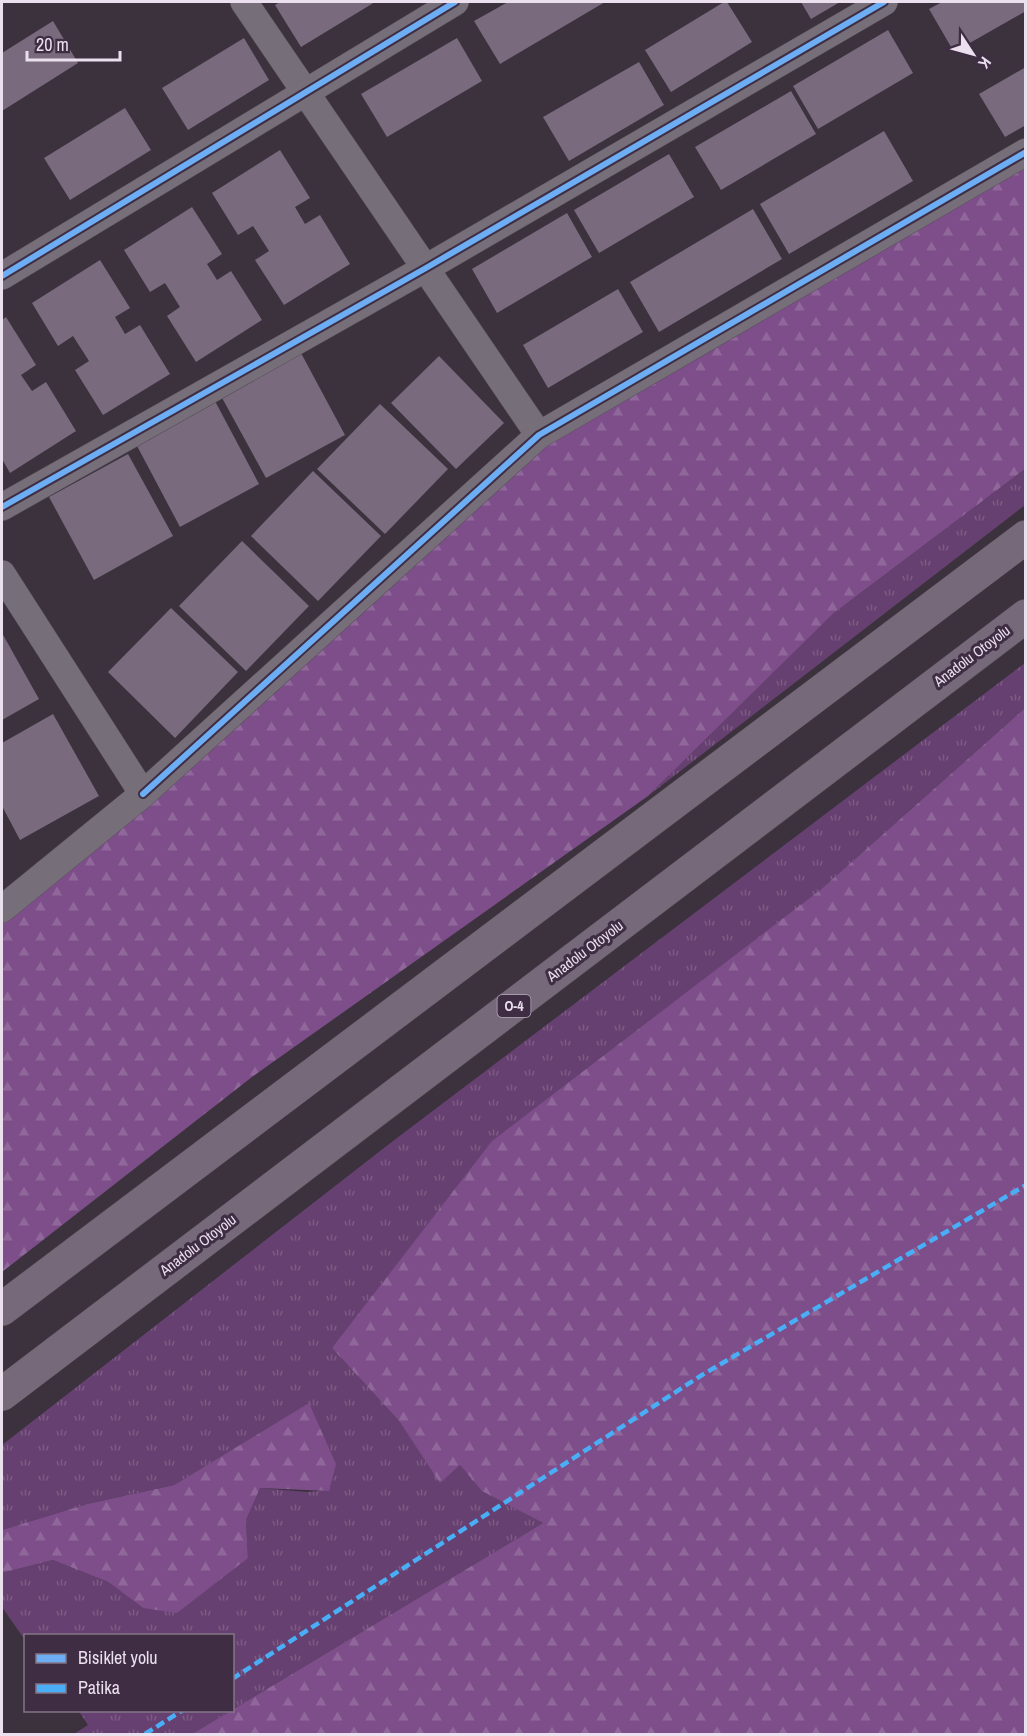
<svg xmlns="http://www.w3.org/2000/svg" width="1027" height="1736" font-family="'Archivo Narrow',sans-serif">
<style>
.grass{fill:url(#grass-tufts)}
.forest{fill:url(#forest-firs)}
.building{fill:#796a7d}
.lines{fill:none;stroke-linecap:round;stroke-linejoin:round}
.minor-casing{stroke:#574f59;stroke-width:28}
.motorway-casing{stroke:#574f59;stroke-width:34}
.minor{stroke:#766e78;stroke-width:27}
.motorway{stroke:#766a7a;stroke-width:33}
.quiet{stroke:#49aef6;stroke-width:4.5;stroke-dasharray:9 4.5;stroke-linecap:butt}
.cycleway-casing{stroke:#3e2d43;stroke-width:10}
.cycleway{stroke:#6dadf4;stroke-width:6}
.labels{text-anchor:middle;stroke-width:6;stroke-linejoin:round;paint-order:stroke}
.shield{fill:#3e2d43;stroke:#b7aabb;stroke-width:1.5}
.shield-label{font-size:14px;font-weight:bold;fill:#ebe0ee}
.street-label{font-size:15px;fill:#ebe0ee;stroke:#3e2d43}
</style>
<defs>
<pattern id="grass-tufts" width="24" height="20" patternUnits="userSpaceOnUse" patternTransform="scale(1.5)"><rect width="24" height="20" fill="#664070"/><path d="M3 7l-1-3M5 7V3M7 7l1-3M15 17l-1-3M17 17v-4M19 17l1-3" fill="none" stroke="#7c5b85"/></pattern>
<pattern id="forest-firs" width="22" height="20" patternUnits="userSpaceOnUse" patternTransform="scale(1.5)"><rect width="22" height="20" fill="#7d4e89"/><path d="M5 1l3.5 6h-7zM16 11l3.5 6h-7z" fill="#90679a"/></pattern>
</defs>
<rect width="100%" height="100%" fill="#3b323e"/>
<!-- grass -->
<g class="grass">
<path d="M1025 469V505L648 796 834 613Z"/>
<path d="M1025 663V708L819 891 332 1348 399 1421 440 1482 460 1465 483 1491 543 1523 232 1710V1636H26L25 1640 2 1607V1573L53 1560 108 1582 143 1608 248 1558 246 1520 260 1488 307 1492 329 1490 309 1404 174 1485 87 1504 2 1530V1445L393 1141Z"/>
<path d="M78 1710H232L192 1734H74L88 1725Z"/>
</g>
<!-- forest -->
<g class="forest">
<path d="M1025 152V469L834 613 648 796 252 1077 2 1272V909L539 435Z"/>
<path d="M1025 708V1734H192L543 1523 482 1491 460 1465 440 1483 399 1421 332 1348 492 1141 819 891Z"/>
<path d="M309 1403 336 1464 329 1491 260 1488 246 1520 248 1558 177 1613 143 1608 108 1582 53 1560 2 1573V1530L87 1504 174 1485Z"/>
</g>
<!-- building -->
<g class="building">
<path d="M280 2H375L301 47 275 5Z"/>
<path d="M508 2H605L500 64 474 21Z"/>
<path d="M724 2H727L752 42 671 92 645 50Z"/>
<path d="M801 2H840L811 19Z"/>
<path d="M942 2H1026V11L954 52 929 9Z"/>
<path d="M53 21 78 63 2 111V53Z"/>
<path d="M888 30 913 73 818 129 793 86Z"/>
<path d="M244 38 269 80 188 130 162 88Z"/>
<path d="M457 38 482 81 387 137 361 94Z"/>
<path d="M639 62 664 105 569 161 543 117Z"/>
<path d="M1026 67V125L1005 137 979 94Z"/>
<path d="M791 91 816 134 721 190 695 147Z"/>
<path d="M125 108 151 150 70 200 44 158Z"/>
<path d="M884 131 913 181 789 254 760 204Z"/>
<path d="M280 150 310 198 295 207 305 224 320 215 350 264 284 305 255 260 269 251 253 226 238 235 212 193Z"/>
<path d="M669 154 694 197 599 253 574 210Z"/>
<path d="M192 207 222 254 207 264 217 280 231 271 262 320 196 362 167 316 180 307 165 283 150 292 124 250Z"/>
<path d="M753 209 782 259 659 332 630 282Z"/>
<path d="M567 213 592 257 497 313 472 269Z"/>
<path d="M100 260 130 308 115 317 125 334 140 325 170 374 103 415 75 370 89 361 73 336 58 346 32 303Z"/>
<path d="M618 289 643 332 548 388 523 345Z"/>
<path d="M6 317 36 365 21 375 32 391 46 382 76 431 10 473 2 459V320Z"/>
<path d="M301 353 345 435 266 478 221 396Z"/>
<path d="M439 356 504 423 456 469 391 403Z"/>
<path d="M215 401 259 484 180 527 136 444Z"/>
<path d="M380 404 448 469 385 534 317 469Z"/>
<path d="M128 454 173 536 94 580 49 497Z"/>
<path d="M313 471 381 536 318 601 251 536Z"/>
<path d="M242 541 309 606 246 671 179 606Z"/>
<path d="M171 608 238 672 175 738 108 672Z"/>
<path d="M2 633 39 699 2 720Z"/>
<path d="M53 714 99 796 20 840 2 806V743Z"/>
</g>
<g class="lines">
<!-- minor casing -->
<g class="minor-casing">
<g id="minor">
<path d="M244 2 539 435"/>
<path d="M2 276 455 2"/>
<path d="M2 507 426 268 884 2"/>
<path d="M2 574 143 794 2 909"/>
<path d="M143 794 539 435 1026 152"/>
</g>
</g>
<!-- motorway casing -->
<g class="motorway-casing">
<g id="motorway">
<path d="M2 1309 1026 537"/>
<path d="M2 1394 1026 616"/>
</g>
</g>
<!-- minor -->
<use href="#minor" class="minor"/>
<!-- motorway -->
<use href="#motorway" class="motorway"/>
<!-- quiet -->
<g class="quiet">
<path d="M232 1679 702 1375 1026 1185"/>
<path d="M145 1734 183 1710"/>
</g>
<!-- cycleway casing -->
<g class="cycleway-casing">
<g id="cycleway">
<path d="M2 276 455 2"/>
<path d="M2 507 426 268 884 2"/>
<path d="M143 794 539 435 1026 152"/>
</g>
</g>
<!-- cycleway -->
<use href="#cycleway" class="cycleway"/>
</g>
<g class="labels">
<!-- shield labels -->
<rect class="shield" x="497.5" y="995" width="33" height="22" rx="4.5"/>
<g class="shield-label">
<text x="514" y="1011">O-4</text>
</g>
<!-- street labels -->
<g class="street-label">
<text transform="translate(972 656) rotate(-37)" y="5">Anadolu Otoyolu</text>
<text transform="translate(585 951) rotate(-37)" y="5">Anadolu Otoyolu</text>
<text transform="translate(198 1245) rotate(-37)" y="5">Anadolu Otoyolu</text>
</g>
</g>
<!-- border -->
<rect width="1027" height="1736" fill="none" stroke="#ebe0ee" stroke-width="6"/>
<!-- legend -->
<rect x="24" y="1634" width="210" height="78" fill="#3e2d43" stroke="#837587" stroke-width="1.5"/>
<rect x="36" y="1654" width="30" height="9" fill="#6dadf4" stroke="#837587" stroke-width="1.5"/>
<text x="78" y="1664" font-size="18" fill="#ebe0ee">Bisiklet yolu</text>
<rect x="36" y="1684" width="30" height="9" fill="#49aef6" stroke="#837587" stroke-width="1.5"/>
<text x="78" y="1694" font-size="18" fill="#ebe0ee">Patika</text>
<!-- north arrow -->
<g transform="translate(973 54) rotate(126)" stroke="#3e2d43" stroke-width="4.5" paint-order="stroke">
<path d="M0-4.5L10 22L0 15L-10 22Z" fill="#ebe0ee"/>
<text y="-9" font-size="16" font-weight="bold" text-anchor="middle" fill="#ebe0ee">K</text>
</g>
<!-- scale -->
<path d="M27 51v9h93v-9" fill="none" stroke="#ebe0ee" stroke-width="3"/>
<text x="36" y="51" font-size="18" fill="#ebe0ee" stroke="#3e2d43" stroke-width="4.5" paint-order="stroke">20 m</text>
</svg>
